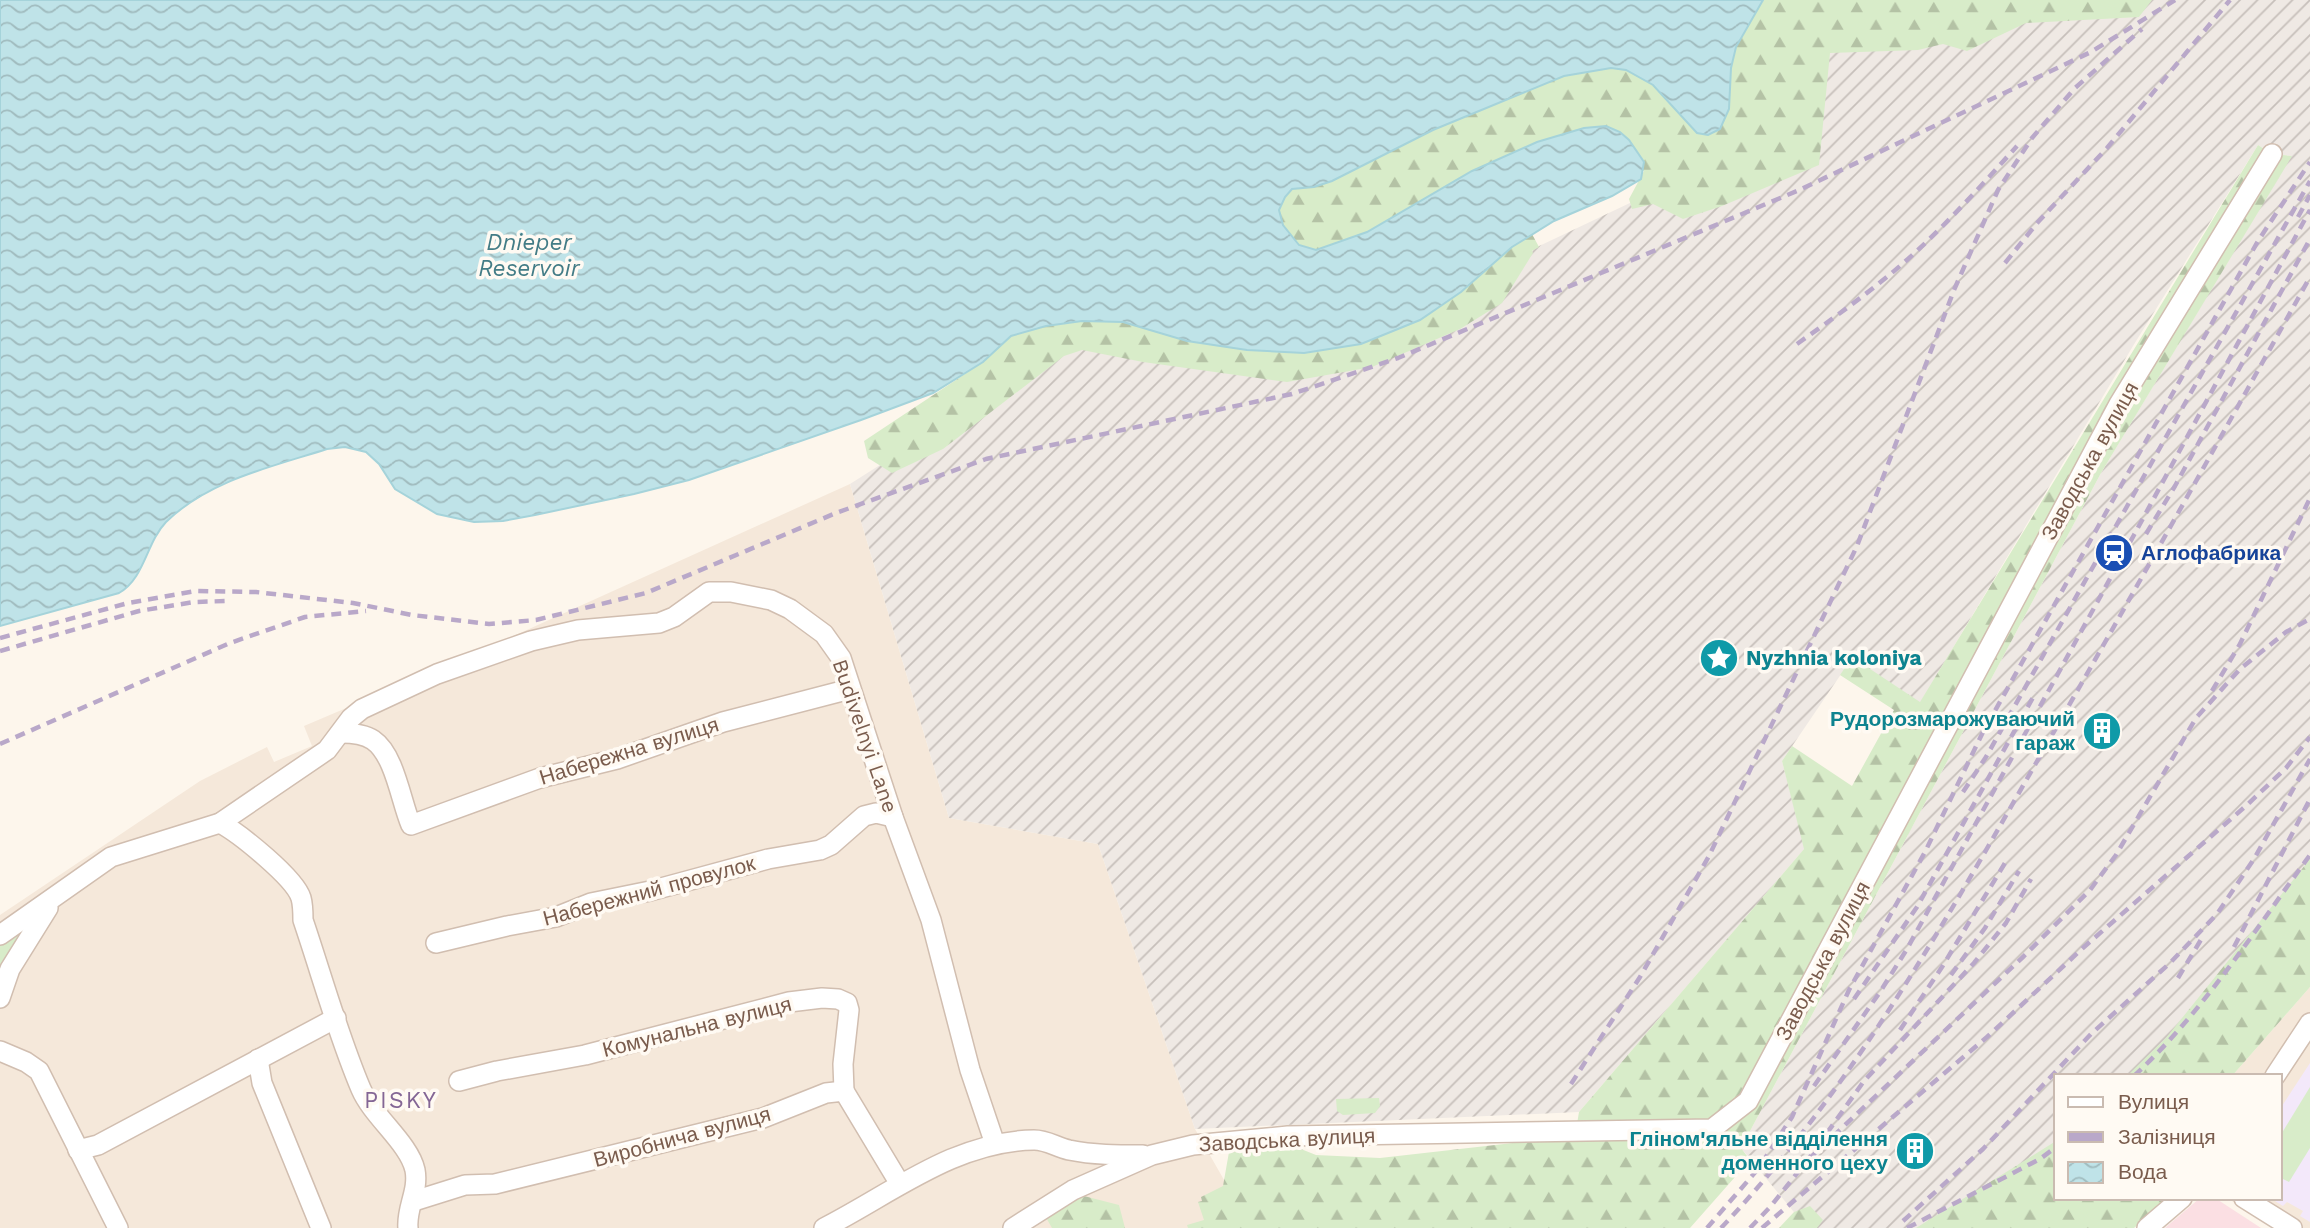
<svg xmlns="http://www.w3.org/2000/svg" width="2310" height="1228" font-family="'Work Sans',sans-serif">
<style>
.residential{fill:#f5e8da}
.industrial{fill:url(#industrial-furrows)}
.education{fill:#f3e8fa}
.medical{fill:#fbdfe3}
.grass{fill:#d8ecc9}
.forest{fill:url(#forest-firs)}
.water{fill:url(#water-waves);stroke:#a5d3da;stroke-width:2}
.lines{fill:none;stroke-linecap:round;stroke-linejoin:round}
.street-casing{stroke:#d1beb0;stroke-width:22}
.street{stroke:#fff;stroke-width:19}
.rail{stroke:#b9a8c9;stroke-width:4.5;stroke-dasharray:10 7;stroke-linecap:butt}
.labels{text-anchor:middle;stroke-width:7;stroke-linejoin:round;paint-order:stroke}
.street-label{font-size:21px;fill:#7a5c4d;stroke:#fffaf3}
.transit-label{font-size:21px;font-weight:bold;fill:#164399;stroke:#fffaf3;text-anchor:start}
.culture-label{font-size:21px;font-weight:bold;fill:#0d838f;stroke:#fffaf3;text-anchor:end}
.water-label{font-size:23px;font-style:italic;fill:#437c86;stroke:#fffaf3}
.neighbourhood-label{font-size:23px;letter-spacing:2px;fill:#846695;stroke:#fffaf3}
</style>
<defs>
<pattern id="industrial-furrows" width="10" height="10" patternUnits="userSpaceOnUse" patternTransform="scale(1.75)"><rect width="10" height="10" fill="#efe9e4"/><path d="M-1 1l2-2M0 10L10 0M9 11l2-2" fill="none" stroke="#c7c0bb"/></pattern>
<pattern id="forest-firs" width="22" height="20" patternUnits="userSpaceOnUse" patternTransform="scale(1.75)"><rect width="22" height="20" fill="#d8ecc9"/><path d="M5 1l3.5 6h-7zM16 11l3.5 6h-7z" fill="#b4c2a5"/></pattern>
<pattern id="water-waves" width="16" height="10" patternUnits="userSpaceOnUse" patternTransform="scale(1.75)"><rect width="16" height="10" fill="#bfe3e8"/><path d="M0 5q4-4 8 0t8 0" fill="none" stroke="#a0bbbe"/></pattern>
</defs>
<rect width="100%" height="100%" fill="#fdf6ec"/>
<!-- residential -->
<g class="residential">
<path d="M850 484 949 818 1098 844 1195 1129 1236 1201 1214 1228H0V915L200 781 267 747 274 762 312 746 304 726 478 652Z"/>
<path d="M2310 987V1228H2276L2227 1198H2280V1076H2232Z"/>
</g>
<!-- industrial -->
<path class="industrial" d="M2145 0H2310V954L2217 1076H2056V1198L2009 1228H1807L1741 1148 2101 473 2291 156 2272 154 2258 145 2133 346 1920 703 1852 658 1782 761 1805 848 1579 1112 1195 1129 1098 844 949 818 850 484 1075 341 1491 305 1535 248 1651 193 1826 45Z"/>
<!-- education -->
<path class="education" d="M2310 1063V1222L2300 1216 2303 1211 2287 1202 2283 1206 2270 1198H2280V1109Z"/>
<!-- medical -->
<path class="medical" d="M2200 1198H2215L2261 1228H2165Z"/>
<!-- grass -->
<g class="grass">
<path d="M24 926 26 930 0 976V943Z"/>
<path d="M2310 1087V1148L2289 1182 2281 1178 2280 1175V1136Z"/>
<path d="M1379 1098 1380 1106 1375 1113 1343 1115 1337 1111 1336 1099Z"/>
</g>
<!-- forest -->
<g class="forest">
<path d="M1763 0H2152L2139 17 2026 23 1967 51 1943 44 1918 50 1830 53 1819 165 1722 206 1683 219 1653 204 1632 209 1629 199 1644 171H1472L1367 232 1316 250 1299 245 1283 225 1279 210 1285 197 1292 189 1314 187 1332 181 1433 130 1564 76 1611 68 1626 70 1653 85 1697 133 1708 135 1720 129 1729 109 1731 68 1736 47Z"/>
<path d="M2258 145 2272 154 2292 156 2101 473 1741 1148 1750 1160 1690 1228H1188L1187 1225 1204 1220 1198 1202 1202 1201 1201 1197 1223 1186 1229 1152 1291 1145 1316 1155 1380 1158 1575 1136 1579 1112 1804 849 1782 761 1792 746 1852 786 1894 710 1840 675 1852 657 1920 702Z"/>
<path d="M1532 234 1539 247 1532 251 1533 253 1502 303 1460 329 1372 367 1287 382 1143 362 1082 350 1064 356 943 449 892 473 868 458 864 441 983 362 1011 336 1046 326 1082 321 1123 322 1187 341 1247 350 1304 353 1361 344 1420 320 1461 292 1512 247Z"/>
<path d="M2310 859V987L2232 1076H2127L2166 1038Z"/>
<path d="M2056 1141V1198H2165L2164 1204 2134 1228H1916Z"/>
<path d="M1084 1196 1119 1205 1125 1228H1052L1044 1214Z"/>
<path d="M1810 1206 1823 1220 1817 1228H1779L1794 1212Z"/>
</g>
<!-- water -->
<path class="water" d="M0 0H1763L1736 47 1731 68 1729 109 1720 129 1708 135 1697 133 1653 85 1626 70 1611 68 1564 76 1433 130 1332 181 1314 187 1292 189 1285 197 1279 210 1283 225 1299 245 1316 250 1367 232 1472 171 1537 142 1584 128 1606 126 1620 132 1629 140 1644 162 1641 179 1612 196 1554 221 1512 247 1461 292 1420 320 1361 344 1304 353 1247 350 1187 341 1123 322 1082 321 1046 326 1011 336 983 362 933 393 861 420 689 480 634 494 535 515 503 521 474 522 437 514 395 489 379 464 366 452 345 447 327 449C271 467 209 480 166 522 146 543 145 578 119 593L0 626Z"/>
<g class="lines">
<!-- street casing -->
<g class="street-casing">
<g id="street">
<path d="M341 733C352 733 364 734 373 740 395 755 401 802 411 825L540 778 617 759 723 722 850 689"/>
<path d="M220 823C239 833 295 878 301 898 303 905 303 913 303 920 322 976 338 1035 361 1089 373 1117 409 1143 415 1170 419 1191 406 1208 408 1228"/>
<path d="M0 935 111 857 220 823 327 750 351 718 362 709 437 674 531 641 578 630 659 623 674 617 709 592H731L771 600 790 609 824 634 841 658 893 817 931 920 970 1070 995 1144"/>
<path d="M436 943 507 926 556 917 591 903 650 891 768 859 820 850 831 845 864 816 876 813 893 817"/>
<path d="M0 998 10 969 48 908"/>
<path d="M0 1051 26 1062 39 1071 118 1228"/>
<path d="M258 1059 262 1083 321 1228"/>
<path d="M2275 1076 2310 1023"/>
<path d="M459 1081 497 1071 585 1055 789 1002 822 998 838 999 847 1003 849 1010 843 1064 844 1091"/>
<path d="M78 1150 98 1145 336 1018"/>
<path d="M2244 1198 2292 1228"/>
<path d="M414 1201 465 1185 495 1184 763 1118 826 1093 844 1091 900 1184"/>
<path d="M824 1228C891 1194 955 1141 1034 1140 1047 1140 1056 1147 1069 1150 1094 1155 1117 1155 1143 1155"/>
<path d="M1013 1228 1073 1190 1152 1155 1193 1145 1288 1136 1712 1129 1748 1101 2119 404 2272 154"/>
<path d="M2147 1228 2182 1198"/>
</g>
</g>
<!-- street -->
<use href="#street" class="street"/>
<!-- rail -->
<g class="rail">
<path d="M2298 217 2310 195"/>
<path d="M2005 263 2038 222 2107 148 2230 0"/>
<path d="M1797 344C1835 317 1873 290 1908 259 1947 224 1982 185 2017 146"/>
<path d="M2146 534 2175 486 2310 239"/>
<path d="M0 638 128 603 196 591 256 592 353 603 412 615 489 624 536 620 646 593 836 513 986 459 1292 394 1398 358 1797 191 2091 52 2175 0"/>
<path d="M0 651 139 611 194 602 227 601"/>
<path d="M2212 691 2240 644 2310 498"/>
<path d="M0 744 230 643 305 617 366 611"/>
<path d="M1963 792 1986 757 2310 181"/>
<path d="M2234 947 2310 799"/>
<path d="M1951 975 1985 928 2019 871"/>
<path d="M2178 978 2202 938"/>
<path d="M1854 999 1917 907 2036 692"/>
<path d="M1900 1030 1942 967 2005 863"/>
<path d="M2134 1076C2203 1012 2255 930 2310 855"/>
<path d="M1571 1084 1640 977 1709 856 1857 546 1954 290 1998 190 2032 138 2075 88 2142 29"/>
<path d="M1814 1086 1880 992 1907 949 2134 535 2310 210"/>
<path d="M1827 1133 1864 1081 1974 963 2006 923 2031 879"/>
<path d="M1808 1160 2024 956 2090 890 2116 855 2196 718 2240 669 2286 632 2310 619"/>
<path d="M1903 1221 1983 1149 2091 1034 2170 963 2217 914 2254 859 2310 759"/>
<path d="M1707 1228 1758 1169 1792 1117 1849 990 1925 852 1982 734 2258 241 2310 162"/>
<path d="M1721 1228C1849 1093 1944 924 2036 763 2129 601 2220 439 2310 277"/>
<path d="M1750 1228 1771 1206 1813 1153"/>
<path d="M1762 1228 1987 1037 2084 947 2247 805 2286 768 2310 737"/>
<path d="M1907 1228 2040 1159 2056 1147"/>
</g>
</g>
<!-- icons -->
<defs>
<g id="station-disc" transform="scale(2.0125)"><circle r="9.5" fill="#1a4fb4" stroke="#fffaf3"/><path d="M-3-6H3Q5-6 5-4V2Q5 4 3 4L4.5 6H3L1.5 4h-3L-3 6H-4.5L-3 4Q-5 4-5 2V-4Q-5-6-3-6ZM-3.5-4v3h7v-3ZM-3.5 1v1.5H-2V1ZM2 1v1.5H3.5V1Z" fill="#fff"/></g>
<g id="sight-disc" transform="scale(2.0125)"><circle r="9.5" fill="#0f9aa8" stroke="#fffaf3"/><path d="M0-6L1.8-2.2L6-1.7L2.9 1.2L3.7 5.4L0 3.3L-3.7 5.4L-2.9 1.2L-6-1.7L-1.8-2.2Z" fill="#fff"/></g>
<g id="building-disc" transform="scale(2.0125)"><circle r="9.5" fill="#0f9aa8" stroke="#fffaf3"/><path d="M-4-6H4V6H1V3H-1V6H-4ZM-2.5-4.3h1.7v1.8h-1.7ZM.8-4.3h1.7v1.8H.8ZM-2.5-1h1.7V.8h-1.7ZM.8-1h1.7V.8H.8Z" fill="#fff"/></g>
</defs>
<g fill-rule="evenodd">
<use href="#station-disc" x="2114" y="553"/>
<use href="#sight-disc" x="1719" y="658"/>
<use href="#building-disc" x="2102" y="731"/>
<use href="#building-disc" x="1915" y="1151"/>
</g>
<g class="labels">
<!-- street labels -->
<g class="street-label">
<text transform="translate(2090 461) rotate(-61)" y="7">Заводська вулиця</text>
<text transform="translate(865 736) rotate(71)" y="7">Budivelnyi Lane</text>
<text transform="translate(629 751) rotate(-17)" y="7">Набережна вулиця</text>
<text transform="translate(649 891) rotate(-15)" y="7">Набережний провулок</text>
<text transform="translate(1823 961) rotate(-62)" y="7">Заводська вулиця</text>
<text transform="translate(697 1027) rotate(-14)" y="7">Комунальна вулиця</text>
<text transform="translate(682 1137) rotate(-15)" y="7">Виробнича вулиця</text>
<text transform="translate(1287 1140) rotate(-3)" y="7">Заводська вулиця</text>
</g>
<!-- transit labels -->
<g class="transit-label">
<text x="2141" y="560">Аглофабрика</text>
</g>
<!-- culture labels -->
<g class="culture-label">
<text x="1746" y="665" text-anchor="start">Nyzhnia koloniya</text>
<text x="2075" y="726">Рудорозмарожуваючий<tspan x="2075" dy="24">гараж</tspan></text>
<text x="1888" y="1146">Гліном'яльне відділення<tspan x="1888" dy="24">доменного цеху</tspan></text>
</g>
<!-- water labels -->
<g class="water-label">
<text x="529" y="250">Dnieper<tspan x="529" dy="26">Reservoir</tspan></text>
</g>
<!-- neighbourhood labels -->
<g class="neighbourhood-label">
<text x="401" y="1108">PISKY</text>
</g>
</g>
<!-- legend -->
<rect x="2054" y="1074" width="228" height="126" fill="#fffaf3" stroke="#cabbb1" stroke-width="2"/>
<rect x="2068" y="1097" width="35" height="10" fill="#ffffff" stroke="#cabbb1" stroke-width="2"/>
<text x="2118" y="1109" font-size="21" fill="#7a5c4d">Вулиця</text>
<rect x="2068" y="1132" width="35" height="10" fill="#b9a8c9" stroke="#cabbb1" stroke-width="2"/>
<text x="2118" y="1144" font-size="21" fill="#7a5c4d">Залізниця</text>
<rect x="2068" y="1162" width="35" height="21" fill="url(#water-waves)" stroke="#cabbb1" stroke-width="2"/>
<text x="2118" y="1179" font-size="21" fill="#7a5c4d">Вода</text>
</svg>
